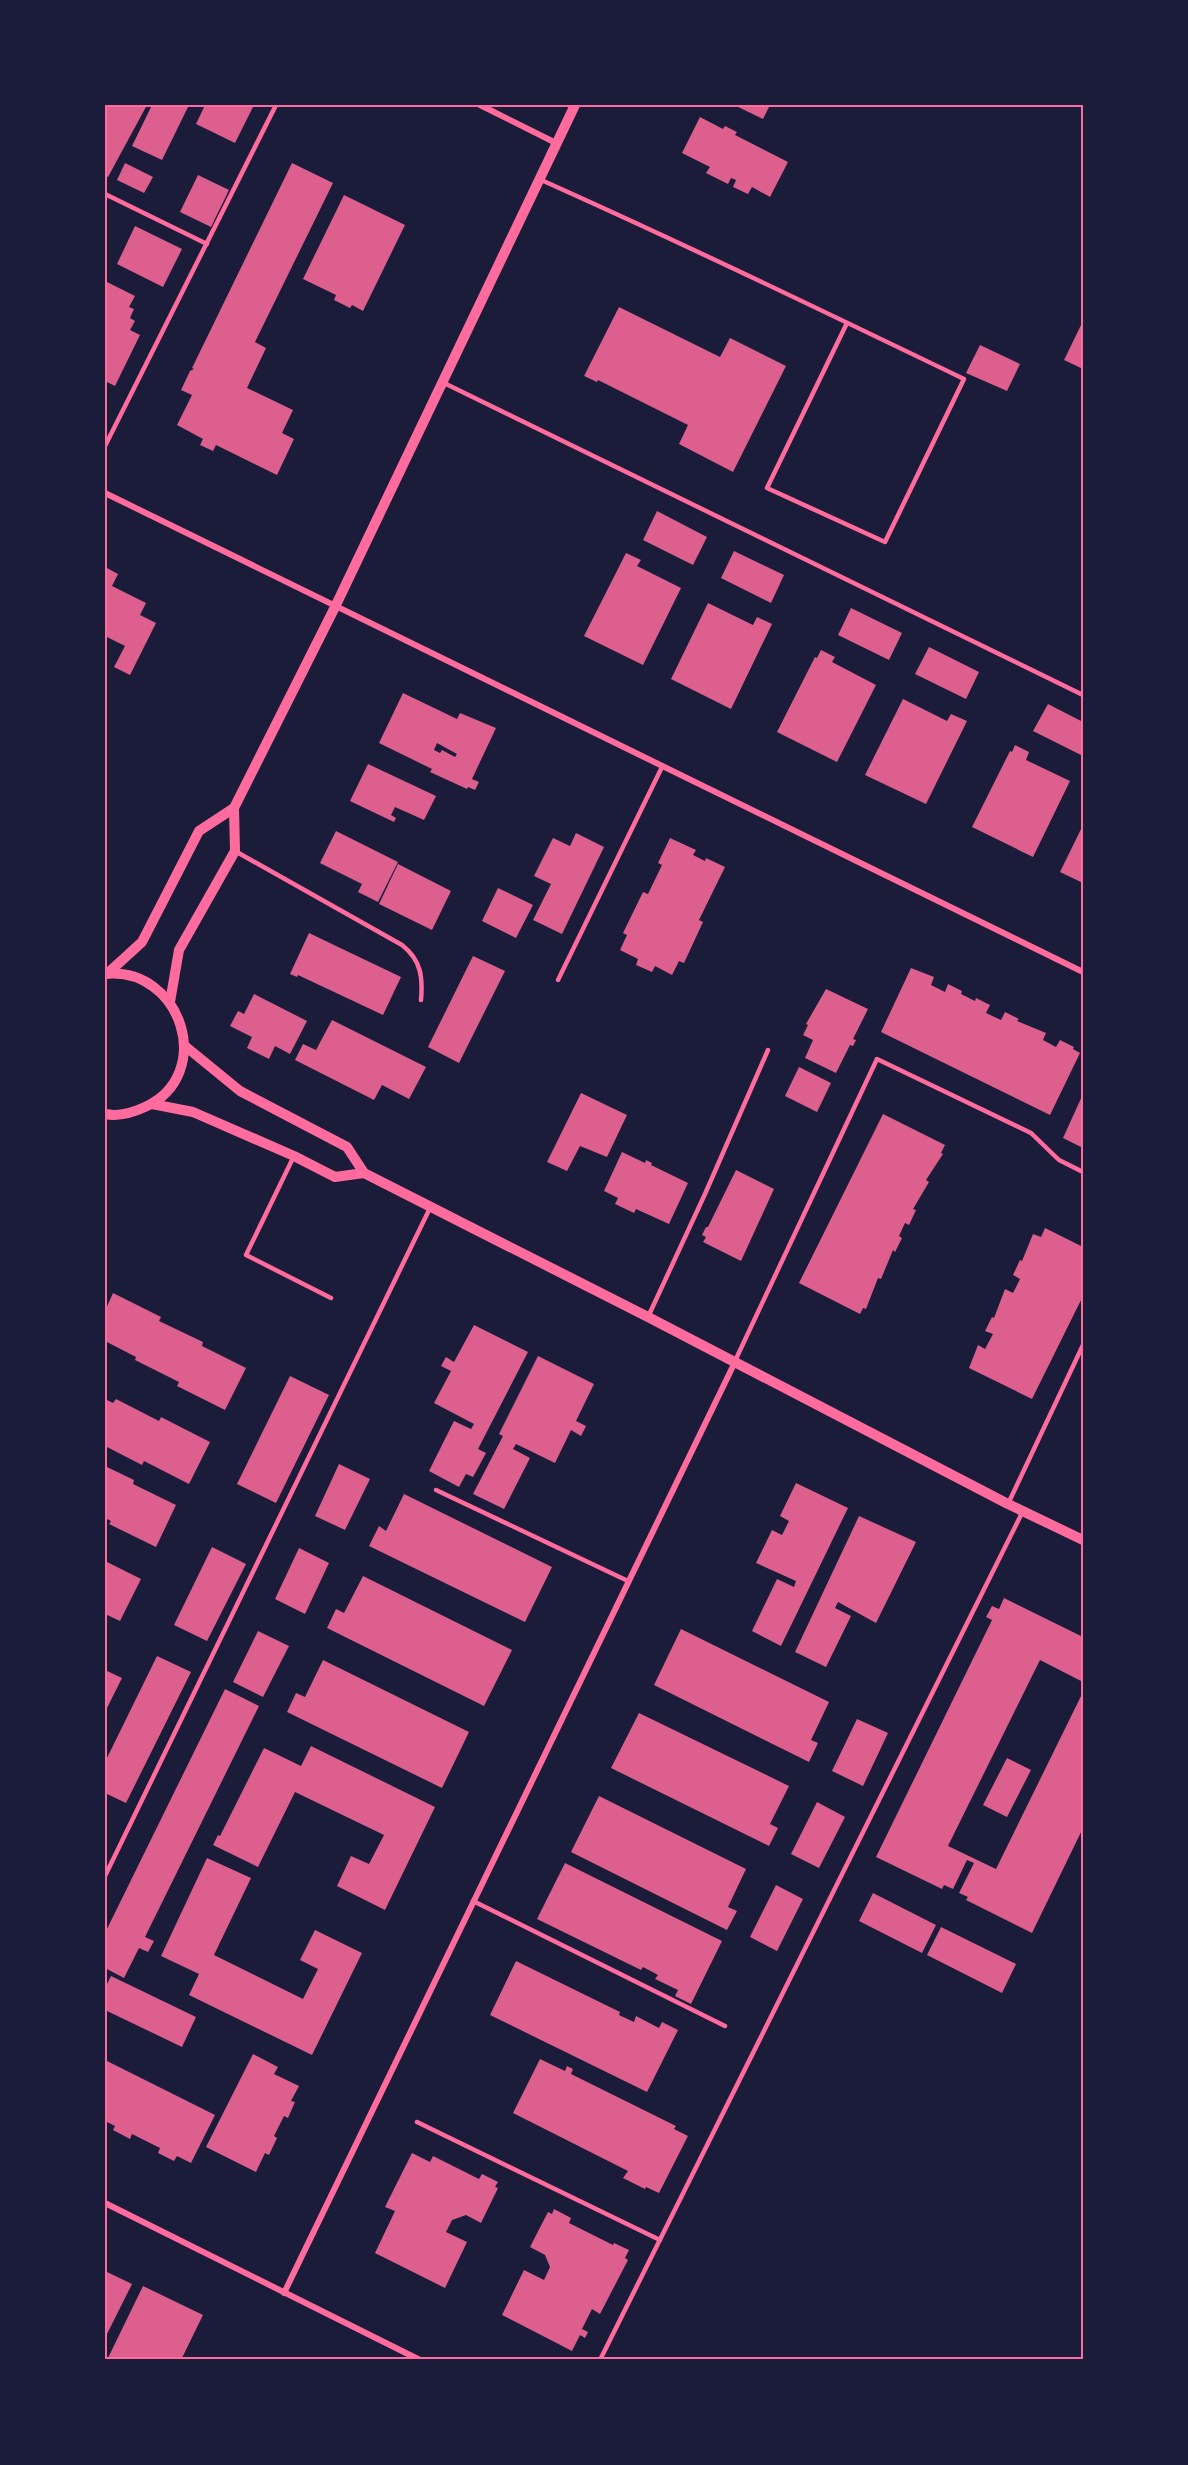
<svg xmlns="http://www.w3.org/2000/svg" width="1188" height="2465" font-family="'Fira Sans',sans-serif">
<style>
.building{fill:#dd5f8e;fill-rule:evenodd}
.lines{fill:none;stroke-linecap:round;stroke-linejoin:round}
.service{stroke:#ff6b9d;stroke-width:4.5}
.minor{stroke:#ff6b9d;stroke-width:6}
.tertiary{stroke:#ff6b9d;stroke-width:10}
.neatline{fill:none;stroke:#ff6b9d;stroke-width:2}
</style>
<rect width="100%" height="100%" fill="#1b1b3a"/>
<!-- building -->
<g class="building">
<path d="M108 105H147L108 177 105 176V111Z"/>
<path d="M152 105H189L162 160 132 146Z"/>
<path d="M205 105H254L235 143 196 124Z"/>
<path d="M734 105H770L763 119Z"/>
<path d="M700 117 723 129 725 126 737 132 735 135 788 162 770 197 752 187 748 194 733 187 736 180 731 178 728 184 706 173 710 167 682 153Z"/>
<path d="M125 163 153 177 144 193 117 180Z"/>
<path d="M292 163 333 183 255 342 266 348 247 388 293 410 282 433 294 439 277 475 216 445 213 451 200 445 203 439 177 425 192 395 181 390 190 371 194 369 192 368Z"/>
<path d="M198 175 229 190 211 227 180 212Z"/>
<path d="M344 195 405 225 363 311 352 305 350 308 334 300 336 295 303 279Z"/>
<path d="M135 226 182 249 163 287 117 264Z"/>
<path d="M105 281 135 296 129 307 134 309 130 318 135 321 130 330 140 335 115 386 105 381Z"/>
<path d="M619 307 720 357 730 338 786 366 733 472 679 444 688 425 598 380 597 382 584 376Z"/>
<path d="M1083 321V369L1064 360Z"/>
<path d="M980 345 1020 364 1007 391 966 373Z"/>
<path d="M657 511 707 537 693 565 643 540Z"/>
<path d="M734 551 784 575 771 603 721 578Z"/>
<path d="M626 553 641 560 637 566 681 588 643 665 584 636Z"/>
<path d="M105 567 118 574 112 586 146 603 140 615 156 623 130 675 114 667 125 646 105 636Z"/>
<path d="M708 603 753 625 757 617 772 624 731 709 671 679Z"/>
<path d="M851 608 902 633 889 660 838 635Z"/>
<path d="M929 647 979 672 966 699 915 674Z"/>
<path d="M821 650 835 657 832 662 876 685 837 762 777 732 815 657 817 658Z"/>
<path d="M403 693 457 719 460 713 496 728 472 779 479 782 475 790 468 787 467 789 430 772 432 769 379 743ZM437 743 457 754 455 757 442 750 440 753 434 750Z"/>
<path d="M903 699 947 721 951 714 967 721 926 804 865 775Z"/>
<path d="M1048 704 1083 722V756L1033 731Z"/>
<path d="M1015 745 1029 752 1026 760 1070 781 1033 857 972 827 1010 751 1012 752Z"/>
<path d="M368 764 436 796 424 820 395 807 391 815 396 818 394 822 350 801Z"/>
<path d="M1083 825V883L1060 872Z"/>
<path d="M336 831 398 862 378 902 358 892 362 884 320 863Z"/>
<path d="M576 833 604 847 562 934 533 920 551 884 534 876 553 838 570 846Z"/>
<path d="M670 838 696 850 693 855 705 861 706 858 725 867 699 920 703 922 684 963 679 961 672 975 655 966 652 972 636 965 638 959 620 950 627 935 623 933 643 892 648 894 662 865 658 863Z"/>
<path d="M398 864 451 891 432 930 379 904Z"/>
<path d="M498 888 533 905 516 938 482 921Z"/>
<path d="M309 933 401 977 383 1015 298 975 297 977 290 974Z"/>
<path d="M473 956 505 971 459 1063 428 1047Z"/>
<path d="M911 968 934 977 931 985 945 992 948 984 962 991 961 994 975 1001 976 998 990 1005 986 1013 1001 1020 1005 1012 1019 1019 1017 1021 1046 1033 1043 1040 1056 1047 1060 1040 1074 1047 1073 1049 1080 1053 1050 1115 881 1032Z"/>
<path d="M826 989 868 1009 853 1039 856 1040 853 1046 850 1045 836 1073 805 1058 813 1040 803 1035 808 1025 806 1024Z"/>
<path d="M254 994 307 1021 290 1054 275 1046 269 1059 247 1048 252 1037 230 1026 238 1011 244 1014Z"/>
<path d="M332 1020 426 1067 409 1099 382 1085 374 1100 295 1060 303 1044 316 1050Z"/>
<path d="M799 1067 831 1083 817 1112 785 1096Z"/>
<path d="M581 1093 627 1115 607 1157 580 1146 567 1171 547 1162Z"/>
<path d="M1083 1094V1148L1063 1138Z"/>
<path d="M883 1114 945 1145 941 1153 943 1154 926 1180 929 1182 913 1209 916 1210 909 1225 905 1223 899 1236 902 1238 895 1252 893 1250 881 1279 878 1278 866 1309 863 1308 860 1314 799 1283Z"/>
<path d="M622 1152 645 1163 646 1160 652 1163 651 1165 688 1183 669 1224 636 1209 634 1213 615 1204 618 1198 604 1191Z"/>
<path d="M736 1170 774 1189 741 1261 703 1242 706 1237 702 1235 706 1227H708Z"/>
<path d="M1045 1228 1083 1247V1296L1032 1399 969 1368 978 1345 985 1349 993 1334 985 1331 992 1317 994 1318 1005 1289 1013 1293 1020 1279 1013 1275 1020 1260 1022 1261 1033 1234 1041 1237Z"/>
<path d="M113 1293 161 1317 159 1321 203 1342 202 1346 246 1368 225 1410 177 1386 179 1382 135 1360 136 1357 105 1341V1311Z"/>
<path d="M474 1325 528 1352 478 1449 486 1453 473 1477 466 1474 459 1487 429 1471 454 1421 471 1429 474 1424 434 1403 451 1371 441 1366 446 1357 454 1362Z"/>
<path d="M538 1356 594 1384 576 1421 586 1426 581 1436 571 1430 555 1463 516 1444 513 1449 530 1458 504 1509 473 1494 503 1436 499 1434Z"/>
<path d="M290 1376 329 1395 276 1503 237 1484Z"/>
<path d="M105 1399 113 1403 116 1399 159 1421 161 1417 210 1442 189 1484 144 1461 142 1465 105 1446Z"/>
<path d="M339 1464 370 1479 345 1530 315 1516Z"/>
<path d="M105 1466 134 1480 133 1484 176 1505 156 1547 109 1524 111 1521 105 1518Z"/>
<path d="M796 1483 848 1508 781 1646 752 1631 777 1579 794 1587 796 1581 756 1563 772 1530 782 1535 789 1521 780 1516Z"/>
<path d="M404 1494 552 1567 525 1622 369 1546 379 1526 386 1531Z"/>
<path d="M859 1516 916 1542 876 1623 838 1602 835 1608 851 1616 826 1667 795 1652Z"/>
<path d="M212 1547 246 1564 207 1641 174 1625Z"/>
<path d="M299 1548 329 1563 305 1614 275 1599Z"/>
<path d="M105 1561 141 1579 120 1621 105 1614Z"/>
<path d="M363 1576 512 1650 484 1706 327 1628 336 1609 344 1613Z"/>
<path d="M1004 1598 1083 1637V1682L1040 1660 948 1846 996 1869 1083 1692V1828L1032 1933 966 1900 968 1897 959 1893 974 1863 967 1860 953 1889 944 1885 942 1889 876 1857 992 1620 986 1617 992 1606 999 1609Z"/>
<path d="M681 1629 829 1702 811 1740 818 1743 809 1762 654 1685Z"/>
<path d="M258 1631 289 1646 263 1697 233 1682Z"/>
<path d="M157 1656 191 1672 126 1803 105 1793V1762Z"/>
<path d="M323 1660 469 1732 442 1788 287 1712 296 1693 305 1697Z"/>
<path d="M105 1670 122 1678 105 1712Z"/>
<path d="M225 1689 259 1706 145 1937 154 1941 148 1952 139 1948 124 1978 105 1968V1933Z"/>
<path d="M639 1713 789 1786 770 1824 778 1828 769 1846 611 1768Z"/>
<path d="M857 1719 888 1733 863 1786 832 1771Z"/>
<path d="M311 1746 435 1807 385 1910 337 1886 351 1856 369 1864 384 1835 295 1792 258 1867 213 1845 218 1835 220 1836 264 1748 301 1766Z"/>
<path d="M1007 1758 1031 1770 1007 1817 983 1805Z"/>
<path d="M599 1796 746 1869 728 1907 737 1911 727 1930 571 1852Z"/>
<path d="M817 1802 845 1817 819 1868 791 1854Z"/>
<path d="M207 1858 251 1878 214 1955 303 1999 318 1969 300 1960 315 1930 362 1953 312 2055 189 1995 199 1974 161 1956Z"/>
<path d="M565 1863 722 1941 691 2004 675 1996 678 1990 655 1979 658 1975 643 1967 641 1970 537 1919Z"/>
<path d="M776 1885 803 1899 777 1951 750 1937Z"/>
<path d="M873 1893 936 1925 922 1953 859 1921Z"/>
<path d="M941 1927 1016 1964 1002 1993 927 1955Z"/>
<path d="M516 1961 620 2012 619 2015 634 2022 636 2016 659 2028 662 2022 678 2030 647 2092 490 2015Z"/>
<path d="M111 1976 196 2017 182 2047 105 2010V1988Z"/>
<path d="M253 2054 278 2067 274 2074 299 2086 291 2101 295 2102 288 2118 284 2116 274 2136 277 2138 269 2155 265 2153 256 2172 206 2147Z"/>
<path d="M540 2059 565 2071 567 2066 573 2069 571 2074 676 2126 674 2129 688 2136 659 2193 646 2187 645 2189 623 2178 628 2171 513 2113Z"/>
<path d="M105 2060 215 2115 191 2163 177 2156 174 2161 158 2153 160 2148 132 2134 130 2139 113 2130 115 2126 105 2121Z"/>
<path d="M412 2153 430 2162 433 2156 479 2179 482 2174 498 2182 495 2187 498 2188 481 2223 466 2215 452 2220 446 2232 467 2242 445 2288 375 2253 395 2211 385 2207Z"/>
<path d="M554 2209 571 2218 569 2223 613 2245 614 2243 629 2250 625 2258 628 2260 600 2314 592 2309 582 2329 588 2332 585 2338 580 2335 572 2351 502 2315 524 2270 544 2280 550 2267 545 2255 530 2247 548 2212 552 2214Z"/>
<path d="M105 2271 132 2284 105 2338Z"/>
<path d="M143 2286 203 2315 181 2360H107Z"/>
</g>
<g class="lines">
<!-- service -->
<g class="service">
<path d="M539 179C682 243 823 311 964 379L885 542 767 488 847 323"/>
<path d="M105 194 207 244"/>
<path d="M444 383 1083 695"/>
<path d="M105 446 276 105"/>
<path d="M235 851 402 945C421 960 423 977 421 1000"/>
<path d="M558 980 662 767"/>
<path d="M294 1156 246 1255 331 1298"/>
<path d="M648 1317 705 1194 768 1050"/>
<path d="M735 1361 877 1059 1031 1133 1059 1160 1083 1172"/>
<path d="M436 1490 628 1581"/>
<path d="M1008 1504 1083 1345"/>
<path d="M105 1876 430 1208"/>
<path d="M473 1901 725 2026"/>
<path d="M417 2122 660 2240"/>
<path d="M600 2360 1023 1511"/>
</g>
<!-- minor -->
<g class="minor">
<path d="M480 105 556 143"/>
<path d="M105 493 1083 972"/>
<path d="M105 2203 420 2360"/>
<path d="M284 2293 735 1362"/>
</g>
<!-- tertiary -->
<g class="tertiary">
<path d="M108 973 142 942 199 831 234 808"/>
<path d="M105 974C182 966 216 1075 145 1107 132 1113 119 1117 105 1114"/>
<path d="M170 1002 179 950 235 851 234 808 335 607 575 105"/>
<path d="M185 1046 240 1091 347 1147 364 1173 648 1317 1008 1504 1083 1540"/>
<path d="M152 1104 193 1112 294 1156 335 1177 364 1173"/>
</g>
</g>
<!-- border -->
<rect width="1188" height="2465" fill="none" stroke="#1b1b3a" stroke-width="213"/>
<rect x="106" y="106" width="976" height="2252" class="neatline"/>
</svg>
